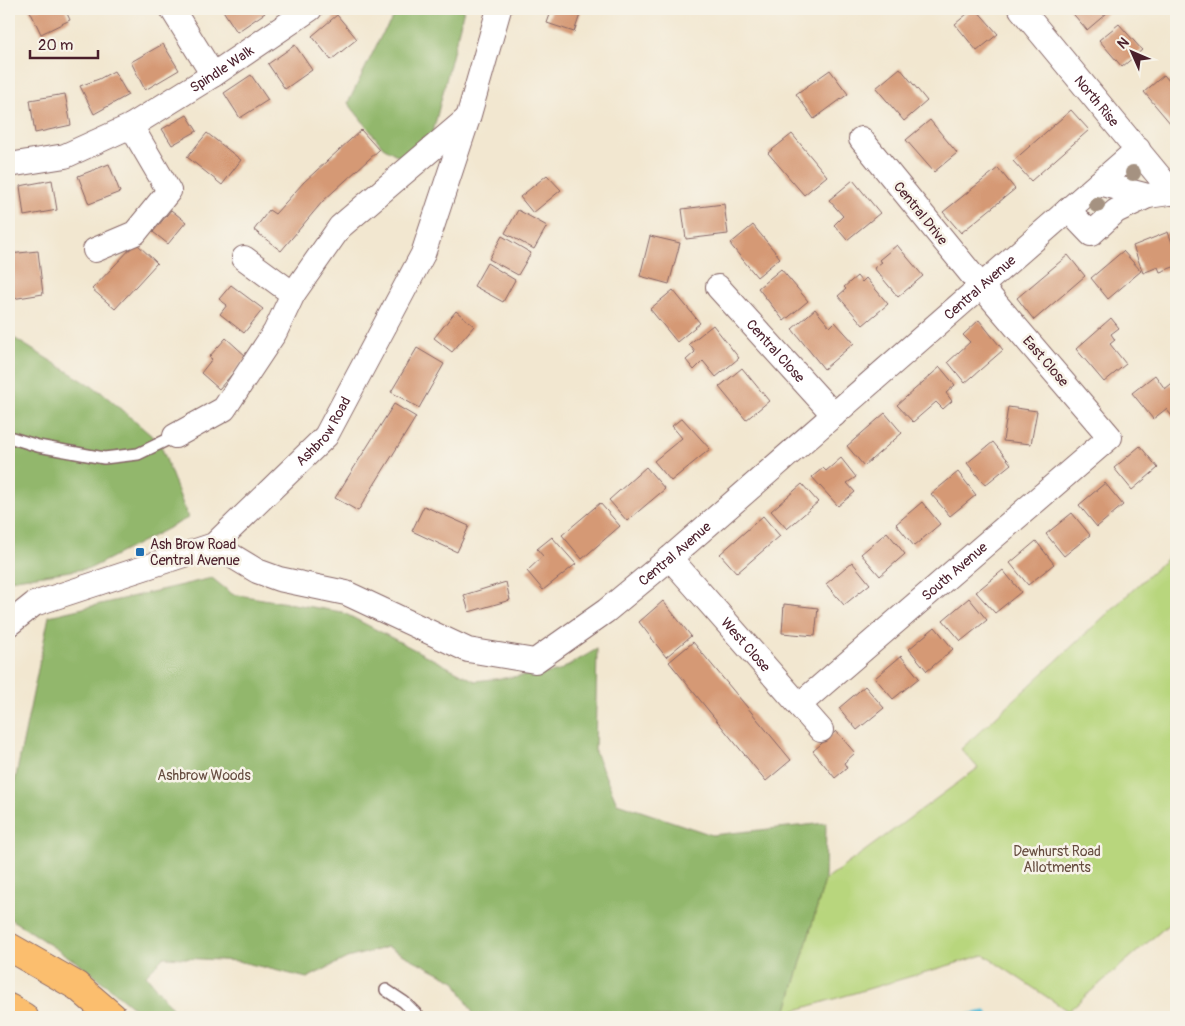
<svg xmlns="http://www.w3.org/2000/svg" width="1185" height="1026" font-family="Pangolin,sans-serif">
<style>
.green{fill:#b8d67d;stroke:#817a54}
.forest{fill:#92b76c;stroke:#6e6b4c}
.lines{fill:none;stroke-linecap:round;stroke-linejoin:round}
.stream{stroke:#5cc0da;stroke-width:7}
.building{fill:#d59974}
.lane-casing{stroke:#856565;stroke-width:14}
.street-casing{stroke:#856565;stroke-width:26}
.primary-casing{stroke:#856565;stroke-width:30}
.lane{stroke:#fff;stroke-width:11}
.street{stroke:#fff;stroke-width:24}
.primary{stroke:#fbbe6e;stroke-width:28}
.tree{fill:#a59281}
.poi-dot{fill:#1f6fb2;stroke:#f7f3e8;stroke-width:2}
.labels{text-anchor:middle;stroke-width:5;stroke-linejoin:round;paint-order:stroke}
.street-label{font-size:14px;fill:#4a1f2b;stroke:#f7f3e8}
.poi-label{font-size:14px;fill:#4a1f2b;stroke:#f7f3e8;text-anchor:start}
.park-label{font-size:14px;fill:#664d40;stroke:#f7f3e8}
</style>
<rect width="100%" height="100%" fill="#f7f3e8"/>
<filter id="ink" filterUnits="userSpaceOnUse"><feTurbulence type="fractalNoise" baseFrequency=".02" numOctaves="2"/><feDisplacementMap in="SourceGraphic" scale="10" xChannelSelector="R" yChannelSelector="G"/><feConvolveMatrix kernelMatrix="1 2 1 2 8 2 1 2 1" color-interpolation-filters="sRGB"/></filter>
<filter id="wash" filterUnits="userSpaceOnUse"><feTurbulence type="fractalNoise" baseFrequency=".0096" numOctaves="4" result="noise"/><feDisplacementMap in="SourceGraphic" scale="20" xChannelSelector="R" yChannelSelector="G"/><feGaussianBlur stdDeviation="1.12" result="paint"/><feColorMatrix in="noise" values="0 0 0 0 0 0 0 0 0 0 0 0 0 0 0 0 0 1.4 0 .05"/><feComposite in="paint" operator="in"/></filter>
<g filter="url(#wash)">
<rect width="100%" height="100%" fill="#f2e7d0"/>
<!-- green -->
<path class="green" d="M1176 550V918L1068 1011 984 955 786 1013 825 880 978 768 961 749Z"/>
<!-- forest -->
<g class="forest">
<path d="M399 9H464L432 136 405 160 383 147 348 103 381 36Z"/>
<path d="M9 335 101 392 160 443 188 518 91 568 9 580Z"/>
<path d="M212 578 232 594 342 612 475 681 557 672 597 649 595 752 617 803 712 835 826 823 825 880 786 1013 761 1017H475L455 981 388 947 347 958 307 978 238 961 164 957 146 975 175 1012V1017H145L84 967 9 918V810L49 616Z"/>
</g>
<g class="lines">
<!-- stream -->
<path class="stream" d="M967 1017 985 1014 987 1017"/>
</g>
<g id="blocks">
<!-- building -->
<g class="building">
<path d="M29 9H65L70 20 41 34Z"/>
<path d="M222 9H262L265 13 237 32Z"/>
<path d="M552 9H582L574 32 547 23Z"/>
<path d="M973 9H976L998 34 977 51 955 24Z"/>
<path d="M1069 9H1104L1107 13 1087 30Z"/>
<path d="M337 15 357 39 331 60 312 36Z"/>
<path d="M1119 24 1142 50 1122 67 1099 40Z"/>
<path d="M163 44 179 70 145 90 131 62Z"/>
<path d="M295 45 312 70 285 89 268 64Z"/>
<path d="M900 68 927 101 904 121 876 88Z"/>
<path d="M830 70 848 94 814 119 796 94Z"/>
<path d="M114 71 128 95 94 114 80 86 99 79Z"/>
<path d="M251 75 268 100 240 118 224 93Z"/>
<path d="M1164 75 1176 89V130L1144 92Z"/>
<path d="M65 94 71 125 35 133 30 100Z"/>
<path d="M1071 110 1089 130 1031 181 1013 161Z"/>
<path d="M187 115 197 131 172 145 162 129Z"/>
<path d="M930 120 957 153 934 172 906 140Z"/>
<path d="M361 130 379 150 323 201 281 251 254 230 269 210 275 214 304 182Z"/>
<path d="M207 133 241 160 222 185 187 157Z"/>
<path d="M792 134 827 176 804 195 768 153Z"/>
<path d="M109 164 120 192 89 204 78 176Z"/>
<path d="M998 168 1015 189 961 233 943 212Z"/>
<path d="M547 175 561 190 533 213 520 197Z"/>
<path d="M52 180 57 210 24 216 20 186Z"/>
<path d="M853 180 880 213 847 240 834 225 843 216 829 200Z"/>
<path d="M724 204 728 234 686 239 682 209Z"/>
<path d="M171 210 186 222 168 244 153 232Z"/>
<path d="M518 210 547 226 534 249 505 233Z"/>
<path d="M753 225 780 258 757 277 730 244Z"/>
<path d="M1168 232 1176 253V266L1160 272 1158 267 1143 273 1133 246Z"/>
<path d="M502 236 531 253 518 275 489 259Z"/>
<path d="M650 236 680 243 669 284 640 276Z"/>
<path d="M136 243 157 263 115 309 92 289Z"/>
<path d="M897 245 923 276 898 297 874 268 882 262 879 260Z"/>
<path d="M38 251 43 294 12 299 9 269V254Z"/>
<path d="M1123 251 1141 271 1108 299 1091 278Z"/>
<path d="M1068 255 1085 276 1034 320 1017 298Z"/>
<path d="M487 263 515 280 503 302 474 286Z"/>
<path d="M781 269 808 301 784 321 758 288Z"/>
<path d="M857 276 862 282 866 278 888 304 863 325 838 296 846 289 844 287Z"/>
<path d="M231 285 263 309 244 333 220 314 227 305 219 299Z"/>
<path d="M673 290 700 323 677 342 650 309Z"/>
<path d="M815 309 830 327 835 322 854 343 824 369 792 329Z"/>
<path d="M456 311 474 326 452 352 434 338Z"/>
<path d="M1111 318 1119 328 1111 334 1115 340 1110 344 1126 364 1104 382 1076 349Z"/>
<path d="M979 320 1003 350 965 383 948 362 970 342 963 335Z"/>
<path d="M713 325 739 358 716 377 703 361 694 370 686 360 695 352 689 344Z"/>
<path d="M226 338 247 357 219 389 201 373 212 359 209 357Z"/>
<path d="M417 348 444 364 419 408 391 392Z"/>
<path d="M940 367 955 385 946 393 952 401 943 409 936 402 913 422 897 405Z"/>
<path d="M742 368 769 401 746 420 719 387Z"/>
<path d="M1155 375 1165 389 1171 384 1176 390V415L1173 417 1166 409 1153 419 1132 393Z"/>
<path d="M394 404 416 417 358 511 335 498Z"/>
<path d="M1008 407 1037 411 1031 444 1003 441Z"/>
<path d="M885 413 902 433 864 466 847 446Z"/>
<path d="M682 418 710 449 671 481 654 461 682 438 672 426Z"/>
<path d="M993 442 1011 464 985 485 967 463Z"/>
<path d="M1140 446 1158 468 1132 490 1114 468Z"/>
<path d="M841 458 856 477 847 483 855 492 838 506 812 477 823 468 826 471Z"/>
<path d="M646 467 665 489 627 521 609 500Z"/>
<path d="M958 472 976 495 950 516 931 494Z"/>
<path d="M1105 483 1123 505 1097 527 1079 505Z"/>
<path d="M802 484 818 502 787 529 771 511Z"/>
<path d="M922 502 940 524 914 546 896 524Z"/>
<path d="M600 503 620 526 582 559 562 535Z"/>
<path d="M424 506 469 526 457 552 412 531Z"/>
<path d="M1072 513 1090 535 1064 556 1046 534Z"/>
<path d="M763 516 780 536 737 573 720 554Z"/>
<path d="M887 532 905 554 880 576 861 554Z"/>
<path d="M552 537 576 564 543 590 527 571 543 556 537 549Z"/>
<path d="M1036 541 1054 564 1028 585 1010 563Z"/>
<path d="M852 562 870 584 844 605 826 584Z"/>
<path d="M1003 570 1021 592 995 613 976 592Z"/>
<path d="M506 582 510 600 469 612 464 595Z"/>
<path d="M969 598 987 620 961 641 943 620Z"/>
<path d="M663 601 691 636 666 657 639 622Z"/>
<path d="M784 604 818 608 815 636 782 633Z"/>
<path d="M935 627 953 649 927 671 909 649Z"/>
<path d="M693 642 791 760 766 781 669 662Z"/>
<path d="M901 656 919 678 893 699 875 678Z"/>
<path d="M865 686 884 708 857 730 839 708Z"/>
<path d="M836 731 855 753 844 763 847 768 835 778 813 751Z"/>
</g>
</g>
</g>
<g filter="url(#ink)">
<use href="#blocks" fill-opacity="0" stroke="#856565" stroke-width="1"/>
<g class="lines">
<!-- lane casing -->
<g class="lane-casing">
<g id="lane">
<path d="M9 437 38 446 104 458 138 454 175 436"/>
<path d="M386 990 404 1002 419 1017"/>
</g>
</g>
<!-- street casing -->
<g class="street-casing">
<g id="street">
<path d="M172 9 213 75"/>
<path id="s1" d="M1021 9 1173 193"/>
<path d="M9 165 65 156 131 126"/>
<path d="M1099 183 1138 149"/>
<path d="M1068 210 1091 234 1116 211 1148 196"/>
<path id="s2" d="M95 250 135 233 169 191 131 126 213 75 310 9"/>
<path d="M244 258 293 294"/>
<path id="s3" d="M718 287 834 415"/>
<path d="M175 436 224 409 275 332 293 294 340 227 468 118"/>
<path id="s4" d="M214 545 257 571 279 579 346 593 468 650 535 661 606 611 670 558 1099 183 1148 196 1176 192"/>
<path id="s5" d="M670 558 821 730"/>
<path id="s6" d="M9 624 34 604 214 545 326 436 423 254 468 118 499 9"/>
<path id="s7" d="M799 705 1110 437 981 286 861 139"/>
</g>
</g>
<!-- primary casing -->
<g class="primary-casing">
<g id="primary">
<path d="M9 947 77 986 113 1017"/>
<path d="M9 1008 24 1017"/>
</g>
</g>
<!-- lane -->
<use href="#lane" class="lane"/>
<!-- street -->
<use href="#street" class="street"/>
<!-- primary -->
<use href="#primary" class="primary"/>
</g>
<!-- trees -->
<g class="tree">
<circle cx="1133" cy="173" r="8"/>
<circle cx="1097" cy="205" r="8"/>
</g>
</g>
<!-- markers -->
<rect class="poi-dot" x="135" y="547" width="10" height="10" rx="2.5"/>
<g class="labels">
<!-- street labels -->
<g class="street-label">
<text dy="5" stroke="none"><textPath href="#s2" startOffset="280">Spindle Walk</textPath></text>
<text dy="5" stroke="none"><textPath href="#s1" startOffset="119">North Rise</textPath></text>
<text transform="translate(921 213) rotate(51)" y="5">Central Drive</text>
<text dy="5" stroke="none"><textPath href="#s4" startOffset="926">Central Avenue</textPath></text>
<text dy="5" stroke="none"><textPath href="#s3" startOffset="86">Central Close</textPath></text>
<text transform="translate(1046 361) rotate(49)" y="5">East Close</text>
<text dy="5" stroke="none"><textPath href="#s6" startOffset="380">Ashbrow Road</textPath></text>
<text dy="5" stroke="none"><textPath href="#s4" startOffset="521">Central Avenue</textPath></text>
<text dy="5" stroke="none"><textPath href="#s7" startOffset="205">South Avenue</textPath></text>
<text dy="5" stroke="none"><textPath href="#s5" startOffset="115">West Close</textPath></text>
</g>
<!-- poi labels -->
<g class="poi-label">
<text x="150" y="549">Ash Brow Road<tspan x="150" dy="16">Central Avenue</tspan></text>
</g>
<!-- park labels -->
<g class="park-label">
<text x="204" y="780">Ashbrow Woods</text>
<text x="1057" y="856">Dewhurst Road<tspan x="1057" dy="16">Allotments</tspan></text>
</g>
</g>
<!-- margin -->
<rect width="1185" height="1026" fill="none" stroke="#f7f3e8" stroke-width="30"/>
<!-- north arrow -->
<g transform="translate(1132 52) rotate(315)" stroke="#f7f3e8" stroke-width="4" paint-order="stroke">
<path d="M0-4L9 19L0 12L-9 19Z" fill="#4a1f2b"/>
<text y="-8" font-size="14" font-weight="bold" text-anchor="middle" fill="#4a1f2b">N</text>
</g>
<!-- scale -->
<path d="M30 50v8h68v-8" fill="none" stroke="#4a1f2b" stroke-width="2.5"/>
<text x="38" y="50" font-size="15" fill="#4a1f2b" stroke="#f7f3e8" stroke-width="4" paint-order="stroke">20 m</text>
</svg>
